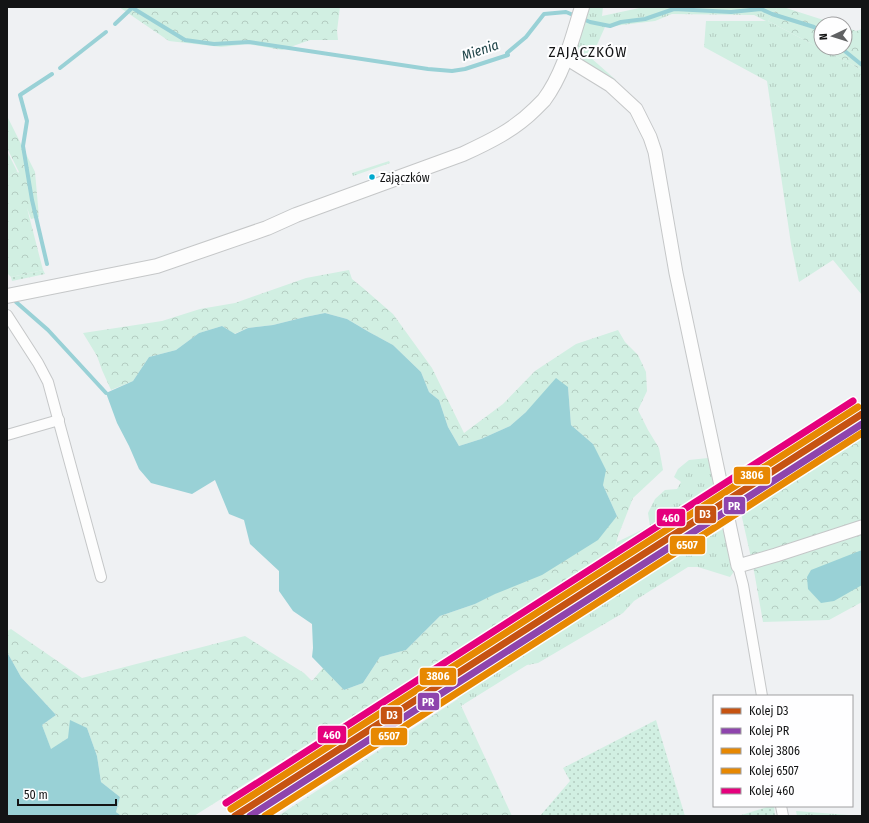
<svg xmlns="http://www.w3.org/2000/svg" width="869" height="823" font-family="'Fira Sans Condensed',sans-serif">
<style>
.grass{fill:url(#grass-tufts)}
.forest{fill:url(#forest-crowns)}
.garden{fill:url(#garden-dots)}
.water{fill:#99d1d6}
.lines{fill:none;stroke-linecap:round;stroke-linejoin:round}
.stream{stroke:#99d1d6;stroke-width:4}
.minor-casing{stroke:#c5c7c8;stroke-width:12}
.tertiary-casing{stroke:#c5c7c8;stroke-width:15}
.secondary-casing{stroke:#c5c7c8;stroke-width:16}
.minor{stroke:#fdfdfd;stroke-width:10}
.tertiary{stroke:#fdfdfd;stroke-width:13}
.secondary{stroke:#fdfdfd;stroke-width:14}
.rail-1-casing{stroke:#fefeff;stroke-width:10}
.rail-2-casing{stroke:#fefeff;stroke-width:10}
.rail-3-casing{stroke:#fefeff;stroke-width:10}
.rail-4-casing{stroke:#fefeff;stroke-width:10}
.rail-5-casing{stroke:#fefeff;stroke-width:10}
.rail-1{stroke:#c65312;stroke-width:7}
.rail-2{stroke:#8e44ad;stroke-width:7}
.rail-3{stroke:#e78802;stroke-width:7}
.rail-4{stroke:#e78802;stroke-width:7}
.rail-5{stroke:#e5007d;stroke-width:7}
.bus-dot{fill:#00a9ce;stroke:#fefeff;stroke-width:1.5}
.labels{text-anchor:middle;stroke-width:4;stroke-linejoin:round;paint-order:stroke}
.bus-label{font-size:12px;fill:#131415;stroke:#fefeff;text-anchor:start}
.water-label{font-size:14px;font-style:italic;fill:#1e4347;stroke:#fefeff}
.quarter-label{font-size:15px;letter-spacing:1px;fill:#131415;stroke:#fefeff}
.line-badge{stroke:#fefeff;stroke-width:1.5}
.badge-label{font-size:11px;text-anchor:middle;font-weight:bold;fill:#fff}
</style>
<defs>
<pattern id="grass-tufts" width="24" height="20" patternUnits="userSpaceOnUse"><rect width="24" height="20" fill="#d1efe2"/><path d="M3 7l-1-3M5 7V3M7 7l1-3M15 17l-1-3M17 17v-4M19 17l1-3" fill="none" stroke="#b3ccc1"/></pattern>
<pattern id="forest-crowns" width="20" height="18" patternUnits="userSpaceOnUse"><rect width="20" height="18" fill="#d1efe2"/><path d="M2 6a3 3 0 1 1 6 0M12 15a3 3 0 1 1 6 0" fill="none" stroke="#b3ccc1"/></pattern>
<pattern id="garden-dots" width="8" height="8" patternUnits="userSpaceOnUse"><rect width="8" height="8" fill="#d1efe2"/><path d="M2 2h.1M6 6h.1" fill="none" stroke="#b3ccc1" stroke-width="1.8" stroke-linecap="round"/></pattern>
</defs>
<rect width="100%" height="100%" fill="#eff1f3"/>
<!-- grass -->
<g class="grass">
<path d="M589 7H603L602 16 644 7H778L768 21 862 70V295L833 260 799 282 791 244 767 81 704 47 706 21H766L754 15 672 14 655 21 605 27 591 58 616 80 614 85 581 61 576 52Z"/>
<path d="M7 151 17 171 7 178Z"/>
<path d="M389 161 390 163 353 176 352 173Z"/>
<path d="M708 458 717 497 612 559 617 542 650 526 648 513 655 499 665 490 677 489 681 482 674 477 678 469 689 460Z"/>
<path d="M725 528 734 569 733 573 730 577 698 567H688L634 601 623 613 538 663 527 665 461 706 458 699 452 696 664 561Z"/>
<path d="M796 811 862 816H797Z"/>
</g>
<!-- forest -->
<g class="forest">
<path d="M119 7H340L337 31 338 40H310L282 50 248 44 221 47 169 41Z"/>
<path d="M778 7H783L836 24H821V48H845V27L856 31 862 29V70L768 21Z"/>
<path d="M7 116 35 172 39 217 31 219 27 208 43 270 11 277 7 273V178L17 171 18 173 19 172 7 148Z"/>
<path d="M349 270 352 279 363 288 393 314 432 368 464 433 503 404 535 371 576 344 618 330 625 342 638 355 646 372 647 391 638 410 648 430 659 448 663 470 633 498 618 536 612 559 511 619 351 717 194 816H115L120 797 101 782 97 756 87 728 68 738 51 750 42 725 56 715 21 677 7 652V631L11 629 82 678 245 636 304 673 312 681 323 668 344 690 363 683 380 657 406 650 440 616 475 604 494 594 617 516 603 485 593 444 571 425 568 387 526 412 510 426 481 439 459 446 448 427 439 400 429 392 421 372 393 345 369 332 347 319 325 313 305 317 273 325 248 328 234 334 222 326 199 333 176 350 149 357 133 381 111 390 102 370 97 356 83 333 162 321 200 309 235 303 306 278Z"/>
<path d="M862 436V602L829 620 763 622 754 571 741 513Z"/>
<path d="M458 699 512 816H278Z"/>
</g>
<!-- garden -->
<g class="garden">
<path d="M43 270 45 274 12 281 11 277Z"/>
<path d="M656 720 685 816H540L570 781 563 768Z"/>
<path d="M770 806H774L775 816H738Z"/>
</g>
<!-- water -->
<g class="water">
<path d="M325 313 347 319 369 332 393 345 421 372 429 392 439 400 448 427 459 446 481 439 510 426 526 412 556 378 568 387 571 425 593 444 606 470 603 485 617 516 598 540 542 575 495 594 475 604 440 616 406 650 380 657 363 683 344 690 312 657 313 648 312 624 293 611 279 591V571L250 544 244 520 229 514 215 480 192 494 151 483 139 469 129 446 117 423 106 393 133 381 149 357 176 350 199 333 222 326 235 334 248 328 273 325 305 317Z"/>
<path d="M862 550V585L834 601 821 603 808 589 807 577 811 570Z"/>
<path d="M7 652 21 677 56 715 42 725 51 749 68 738 70 720 87 728 97 756 101 782 120 797 115 816H7Z"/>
</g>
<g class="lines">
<!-- stream -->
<g class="stream">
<path d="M131 7 185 40 214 44 249 42 428 69 452 71 465 69 508 55 507 53 526 37 544 14 566 12 590 22 610 26 621 22 645 19 674 9 731 12 761 9 772 14 814 27 821 33"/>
<path d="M115 24 132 8"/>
<path d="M841 48 862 65"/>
<path d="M60 68 106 32"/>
<path d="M47 264 32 200 23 146 27 121 20 95 52 74"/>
<path d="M16 302 48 330 106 393"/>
<path d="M115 814 118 816"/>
</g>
<!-- minor casing -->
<g class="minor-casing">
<g id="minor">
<path d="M7 315 38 363 48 382 101 577"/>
<path d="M7 435 59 420"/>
<path d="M738 566 743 585 762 696"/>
<path d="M781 806 783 816"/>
</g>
</g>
<!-- tertiary casing -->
<g class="tertiary-casing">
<path id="tertiary" d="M566 58 610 85 636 109 650 137 655 152 676 273 738 566 776 555 862 527"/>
</g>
<!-- secondary casing -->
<g class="secondary-casing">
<path id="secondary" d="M7 296 157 266 267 228 296 215 463 154C489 142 514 130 535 109 538 106 541 103 544 100 564 73 572 39 582 7"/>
</g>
<!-- minor -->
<use href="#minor" class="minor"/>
<!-- tertiary -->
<use href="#tertiary" class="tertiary"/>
<!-- secondary -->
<use href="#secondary" class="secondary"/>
<!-- rail-1 casing -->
<g class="rail-1-casing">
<path id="rail-1" d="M235 816 862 414"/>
</g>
<!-- rail-2 casing -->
<g class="rail-2-casing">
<path id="rail-2" d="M250 816 862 424"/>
</g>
<!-- rail-3 casing -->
<g class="rail-3-casing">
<path id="rail-3" d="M231 809 858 407"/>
</g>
<!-- rail-4 casing -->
<g class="rail-4-casing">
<path id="rail-4" d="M265 816 862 433"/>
</g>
<!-- rail-5 casing -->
<g class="rail-5-casing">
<path id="rail-5" d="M226 803 853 401"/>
</g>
<!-- rail-1 -->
<use href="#rail-1" class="rail-1"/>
<!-- rail-2 -->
<use href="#rail-2" class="rail-2"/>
<!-- rail-3 -->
<use href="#rail-3" class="rail-3"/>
<!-- rail-4 -->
<use href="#rail-4" class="rail-4"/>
<!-- rail-5 -->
<use href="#rail-5" class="rail-5"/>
</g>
<!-- markers -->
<circle class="bus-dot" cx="372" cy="177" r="3.5"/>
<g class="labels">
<!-- bus labels -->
<g class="bus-label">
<text x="380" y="182">Zajączków</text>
</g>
<!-- water labels -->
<g class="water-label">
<text transform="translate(480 50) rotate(-19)" y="5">Mienia</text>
</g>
<!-- quarter labels -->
<g class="quarter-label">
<text x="588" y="57">ZAJĄCZKÓW</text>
</g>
</g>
<g class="line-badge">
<rect x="733" y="466" width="38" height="19" rx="4" fill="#e78802"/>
<rect x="723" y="496" width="23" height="19" rx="4" fill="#8e44ad"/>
<rect x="694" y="505" width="23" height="19" rx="4" fill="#c65312"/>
<rect x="656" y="508" width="30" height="19" rx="4" fill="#e5007d"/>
<rect x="669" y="535" width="37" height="20" rx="4" fill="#e78802"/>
<rect x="419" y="667" width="38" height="19" rx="4" fill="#e78802"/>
<rect x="417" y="692" width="23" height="19" rx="4" fill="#8e44ad"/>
<rect x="380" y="706" width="23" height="19" rx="4" fill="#c65312"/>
<rect x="317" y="725" width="30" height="19" rx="4" fill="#e5007d"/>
<rect x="370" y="727" width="38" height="19" rx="4" fill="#e78802"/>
</g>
<g class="badge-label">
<text x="752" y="479">3806</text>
<text x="734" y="510">PR</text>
<text x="705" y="518">D3</text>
<text x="671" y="522">460</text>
<text x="687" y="549">6507</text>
<text x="438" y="680">3806</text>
<text x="428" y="706">PR</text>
<text x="392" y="719">D3</text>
<text x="332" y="739">460</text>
<text x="389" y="740">6507</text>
</g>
<!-- border -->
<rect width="869" height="823" fill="none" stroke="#131415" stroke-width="16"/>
<!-- legend -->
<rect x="713" y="695" width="140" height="112" fill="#fefeff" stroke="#a0a0a1"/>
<rect x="721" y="708" width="20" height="6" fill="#c65312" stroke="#a0a0a1"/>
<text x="749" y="715" font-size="12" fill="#131415">Kolej D3</text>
<rect x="721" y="728" width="20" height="6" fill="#8e44ad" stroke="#a0a0a1"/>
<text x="749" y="735" font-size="12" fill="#131415">Kolej PR</text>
<rect x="721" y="748" width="20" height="6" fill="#e78802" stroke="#a0a0a1"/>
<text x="749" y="755" font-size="12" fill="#131415">Kolej 3806</text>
<rect x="721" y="768" width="20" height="6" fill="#e78802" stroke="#a0a0a1"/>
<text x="749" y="775" font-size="12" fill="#131415">Kolej 6507</text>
<rect x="721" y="788" width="20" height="6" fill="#e5007d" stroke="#a0a0a1"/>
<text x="749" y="795" font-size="12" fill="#131415">Kolej 460</text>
<!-- north arrow -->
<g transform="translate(833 36) rotate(266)"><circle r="19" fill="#fefeff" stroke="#a0a0a1"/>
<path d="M0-3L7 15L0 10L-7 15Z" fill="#606163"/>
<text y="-6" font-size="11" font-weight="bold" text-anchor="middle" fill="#131415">N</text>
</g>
<!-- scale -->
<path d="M18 799v6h98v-6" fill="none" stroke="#131415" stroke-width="2"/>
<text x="24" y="799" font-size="12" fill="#131415" stroke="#fefeff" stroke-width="3" paint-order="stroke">50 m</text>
</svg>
